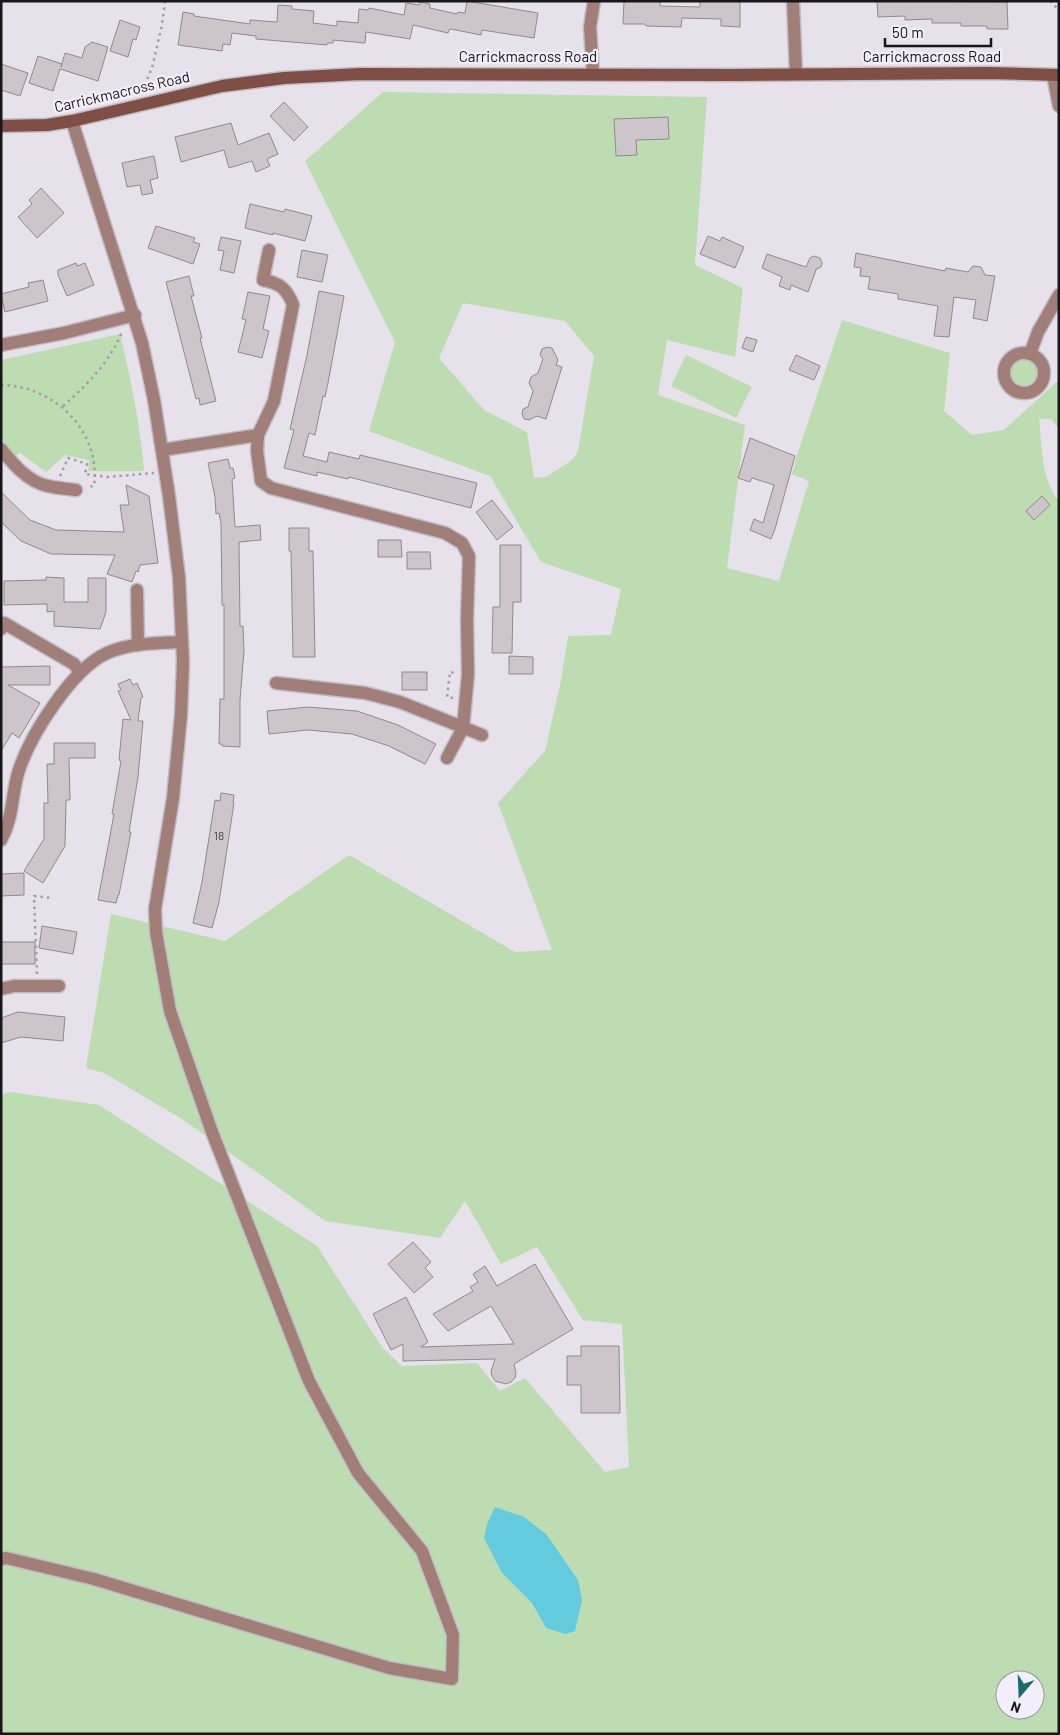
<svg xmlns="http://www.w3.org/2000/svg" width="1060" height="1735" font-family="Barlow,sans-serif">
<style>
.green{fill:#bddcb1;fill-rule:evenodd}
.water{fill:#63cbdd}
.building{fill:#cec4cb;stroke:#92898f}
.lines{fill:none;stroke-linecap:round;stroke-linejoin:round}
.minor-casing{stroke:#c1bcc5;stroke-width:15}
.tertiary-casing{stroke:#c1bcc5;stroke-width:15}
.secondary-casing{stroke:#c1bcc5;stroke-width:15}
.path{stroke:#a29ea6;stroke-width:2.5;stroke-dasharray:2.5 4;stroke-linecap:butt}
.minor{stroke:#a17e78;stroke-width:12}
.tertiary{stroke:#a17e78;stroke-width:12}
.secondary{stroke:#7f4e45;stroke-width:12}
.labels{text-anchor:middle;stroke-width:4.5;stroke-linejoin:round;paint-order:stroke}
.number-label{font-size:12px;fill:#464246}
.street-label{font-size:15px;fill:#18161a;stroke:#f3eef9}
</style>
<rect width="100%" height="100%" fill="#e6e1eb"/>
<!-- green -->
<g class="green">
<path d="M383 92 707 97 695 265 743 288 735 357 667 340 658 395 745 425 727 568 779 581 809 481 792 474 797 455 842 320 950 353 944 411 972 435 1004 430 1059 380V429L1051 419H1039C1042 445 1041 480 1059 501V1734H1V1095L10 1092 99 1105 317 1246 382 1347 402 1366 477 1363 500 1391 525 1378 605 1472 629 1467 622 1324 583 1320 537 1247 501 1264 465 1201 440 1238 325 1221 182 1119 104 1073 86 1068 111 914 225 941 349 855 515 952 552 950 498 803 545 751 561 681 568 636 611 635 621 589 541 562 490 476 369 431 395 342 305 161ZM463 303 565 321 594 356 578 451 572 460 546 477 534 478 527 432 484 410 439 358ZM532 1603 565 1634 546 1628ZM1005 1680H1035V1710H1005Z"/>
<path d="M120 334C131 379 140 425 144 471H88L89 460 65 455 46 472 20 453 15 456 1 438V360Z"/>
<path d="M686 355 752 387 736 418 671 386Z"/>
<circle cx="1024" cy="373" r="13"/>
</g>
<!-- water -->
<path class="water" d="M495 1507 524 1517 546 1534 578 1580 582 1600 575 1631 565 1634 546 1628 532 1603 502 1573 484 1538 487 1524Z"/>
<!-- building -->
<g class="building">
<path d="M467 1 538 13 534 38 482 30 481 35 451 29 449 30 448 33 413 25 410 39 366 32 365 43 333 40V43H327V45L256 39V36L232 33 230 45 223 44 222 51 178 45 183 12 194 14V16L250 24V20L277 22 278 5 292 6V9L314 11 313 23 337 26V21L358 23 359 9 368 10 369 8 404 15 406 3 419 5 420 2 430 4V8L457 14 458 12 465 13Z"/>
<path d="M624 1H660V6L700 7V1H740V27L721 26V19L682 18 681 27 646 26 645 24H623Z"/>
<path d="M877 1 1007 2 1008 29H987V26H961V23H932V19L905 20V16L878 17Z"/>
<path d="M120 20 140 27 136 40 133 39 128 57 110 51Z"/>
<path d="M92 42 108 47 98 81 60 69 53 91 29 83 38 56 62 64 61 67 65 53 82 58 85 47Z"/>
<path d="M1 64 28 73 20 96 1 90Z"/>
<path d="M284 102 308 127 294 141 270 116Z"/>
<path d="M668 117 669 139 636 140 637 155 616 156 614 119Z"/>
<path d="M231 123 238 145 269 133 278 154 267 159 270 166 256 172 252 161 229 168 224 150 181 162 175 137Z"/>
<path d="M154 156 158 178 150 180 153 193 142 195 140 185 127 187 122 163Z"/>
<path d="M41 188 64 213 37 238 18 217 32 204 29 200Z"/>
<path d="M250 204 284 212 285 209 312 216 305 241 273 233V235L245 228Z"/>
<path d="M156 226 195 238 193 242 200 244 193 264 148 248Z"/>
<path d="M708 236 720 241 722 237 744 247 735 268 700 254Z"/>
<path d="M221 237 241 241 234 273 220 270 224 251 218 250Z"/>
<path d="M302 250 328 255 322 282 297 277Z"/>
<path d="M856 253 945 271 946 268 968 272 973 266 981 267 985 275 995 276 987 321 973 318 976 300 954 297 949 337 934 336 938 306 898 299V294L868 289 870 277 860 276 861 268 854 267Z"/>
<path d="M767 254 806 267 810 258 814 256 820 258 822 263 821 267 815 270H816L808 292 791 285 790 290 779 286 782 277 762 268Z"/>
<path d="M76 263 77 266 85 263 94 285 67 296 58 275V270Z"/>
<path d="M189 276 194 296H191L202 338H200L216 401 200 405 199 398 196 399 166 282Z"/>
<path d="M43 280 48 301 5 312 1 294 29 287 28 283Z"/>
<path d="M319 291 344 296 328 383 325 397 323 396 315 435 309 433 303 456 327 462 329 452 359 459 360 455 477 483 471 508 349 477 348 479 317 472V476L284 468 294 430 290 429 307 355Z"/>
<path d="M248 292 270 296 263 329 269 331 262 358 238 352 246 320 242 319Z"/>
<path d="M746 337 757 340 753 352 742 348Z"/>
<path d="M547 347 552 348 558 360 556 365 562 367 546 419 537 416 529 420 524 419 522 414 523 409 528 407 533 391 529 383 531 377 538 373 543 359 540 355 542 349Z"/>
<path d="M796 355 820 366 814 380 789 370Z"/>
<path d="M750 438 795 456 775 529 771 539 750 530 754 519 763 523 774 485 752 478 750 482 738 478Z"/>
<path d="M228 459 230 468H233L235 478 232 479 235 527 260 525 261 540 239 542 240 626H243L244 651 240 700V747L222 746V744H219L220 699H224V605H222L221 523 219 513 216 514 215 497 208 463Z"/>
<path d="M126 485 149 496 158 563 140 565 138 572 136 571 132 582 107 574 115 555 51 554 21 541 1 522V492L30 520 56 530 124 532 120 505H129Z"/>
<path d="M1042 496 1050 505 1034 520 1026 511Z"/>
<path d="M492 500 513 527 497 540 476 512Z"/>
<path d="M289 528H309V551H313L315 657H293L291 551H289Z"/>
<path d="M378 540H401L402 557H378Z"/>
<path d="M500 545H521V602H513L512 653H492L493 607H500Z"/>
<path d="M407 552H430L431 569H407Z"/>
<path d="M46 577 64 578V602H88V578H106V612L100 629 54 626V611L47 612V604L4 605V581L46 580Z"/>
<path d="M509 656 533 657V674H509Z"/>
<path d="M50 666V685H8L40 703 19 738 12 733 1 751V667Z"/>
<rect x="402" y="672" width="25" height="18"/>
<path d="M130 679 133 685 137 683 143 697 141 698 138 721H143L138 777 129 832H131L119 895H118L116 903 98 900 114 814H112L121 761 119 760 123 719 131 720 118 691 121 690 118 684Z"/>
<path d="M308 707 357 711 398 725 436 744 425 764 389 746 352 734 308 730 269 734 267 711Z"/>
<path d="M54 743H95V758H69L70 800H66L65 846 43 883 24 871 44 839V803H48L47 764H54Z"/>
<path d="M221 793 234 795 233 803H234L219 902 212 928 193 923 202 882 215 800 220 801Z"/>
<path d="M24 873V895L1 896V874Z"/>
<path d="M42 926 77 932 73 954 39 948Z"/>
<rect x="1" y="942" width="34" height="22"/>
<path d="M18 1012 65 1017 63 1041 21 1037 1 1043V1018Z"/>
<path d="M413 1242 431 1262 425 1268 433 1277 414 1293 388 1264Z"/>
<path d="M535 1264 573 1329 514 1364 516 1373 515 1378 511 1382 506 1384 495 1381 492 1376 491 1371 495 1359 403 1361V1344L391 1350 373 1314 406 1297 428 1342 421 1347 514 1344 491 1306 448 1331 433 1314 473 1291 470 1287 478 1282 473 1274 485 1266 497 1286Z"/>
<path d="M581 1346H619L620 1413H581V1385H567V1356H581Z"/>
</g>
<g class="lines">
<!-- minor casing -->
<g class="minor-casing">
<g id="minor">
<path d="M793 1 796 74"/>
<path d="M593 74 590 27 594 1"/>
<path d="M1053 75 1059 106"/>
<path d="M1 345 64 333 135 315"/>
<circle cx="1024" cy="373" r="20"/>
<path d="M1030 354 1038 332 1059 295"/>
<path d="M258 435 274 401 293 305C287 289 280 283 263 280L269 250"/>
<path d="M1 449C13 464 28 482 48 486 57 488 67 489 76 490"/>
<path d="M162 450 258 435 257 451 261 481 271 488 445 533 462 543 469 556 467 620 468 674 463 728 447 758"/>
<path d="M137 590 138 645"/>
<path d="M1 629 4 623 74 664 80 672"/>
<path d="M276 683 365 693 400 702 482 735"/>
<path d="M1 840C14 817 11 794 19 770 31 734 72 669 107 653 130 643 157 643 182 642"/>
<path d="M1 989 14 986H59"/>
</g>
</g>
<!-- tertiary casing -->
<g class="tertiary-casing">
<path id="tertiary" d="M1 1559 6 1558 94 1579 389 1668 452 1679 453 1635 422 1551 358 1473 309 1381 212 1132 170 1011 156 932 155 909 173 798 181 715 183 662 179 577 169 496 154 400 142 343 72 121"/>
</g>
<!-- secondary casing -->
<g class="secondary-casing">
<path id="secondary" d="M1 126 47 125 72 121 222 86 284 78 360 74 734 75 988 73 1059 75"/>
</g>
<!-- path -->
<g class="path">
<path d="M1050 1 1059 10"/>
<path d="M573 53H580"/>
<path d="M142 91 152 68 162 25 165 1"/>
<path d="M1 385C55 386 101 431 94 486L88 487"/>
<path d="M63 406C87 385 109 363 122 332"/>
<path d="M60 476 68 458 87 464 85 474 107 477 154 473"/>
<path d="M453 698 447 697 450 672 456 673"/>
<path d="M37 974 34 896 51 898"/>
</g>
<!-- minor -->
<use href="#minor" class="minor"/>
<!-- tertiary -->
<use href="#tertiary" class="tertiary"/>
<!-- secondary -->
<use href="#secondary" class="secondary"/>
</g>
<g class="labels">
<!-- number labels -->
<g class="number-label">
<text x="219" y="840">18</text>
</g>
<!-- street labels -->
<g class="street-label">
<text x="528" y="62">Carrickmacross Road</text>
<text x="932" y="62">Carrickmacross Road</text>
<text transform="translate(122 92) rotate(-13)" y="5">Carrickmacross Road</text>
</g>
</g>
<!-- border -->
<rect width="1060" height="1735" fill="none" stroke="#18161a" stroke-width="5"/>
<!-- north arrow -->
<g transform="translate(1020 1695) rotate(199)"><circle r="24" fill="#f3eef9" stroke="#9b98a0"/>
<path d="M0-4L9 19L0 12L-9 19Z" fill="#1d6a6d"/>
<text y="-8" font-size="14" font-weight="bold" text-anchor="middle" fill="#18161a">N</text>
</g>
<!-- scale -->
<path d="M885 38v8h106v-8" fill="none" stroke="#18161a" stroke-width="2.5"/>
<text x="892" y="38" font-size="15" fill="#18161a" stroke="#f3eef9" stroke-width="4" paint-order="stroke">50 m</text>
</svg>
